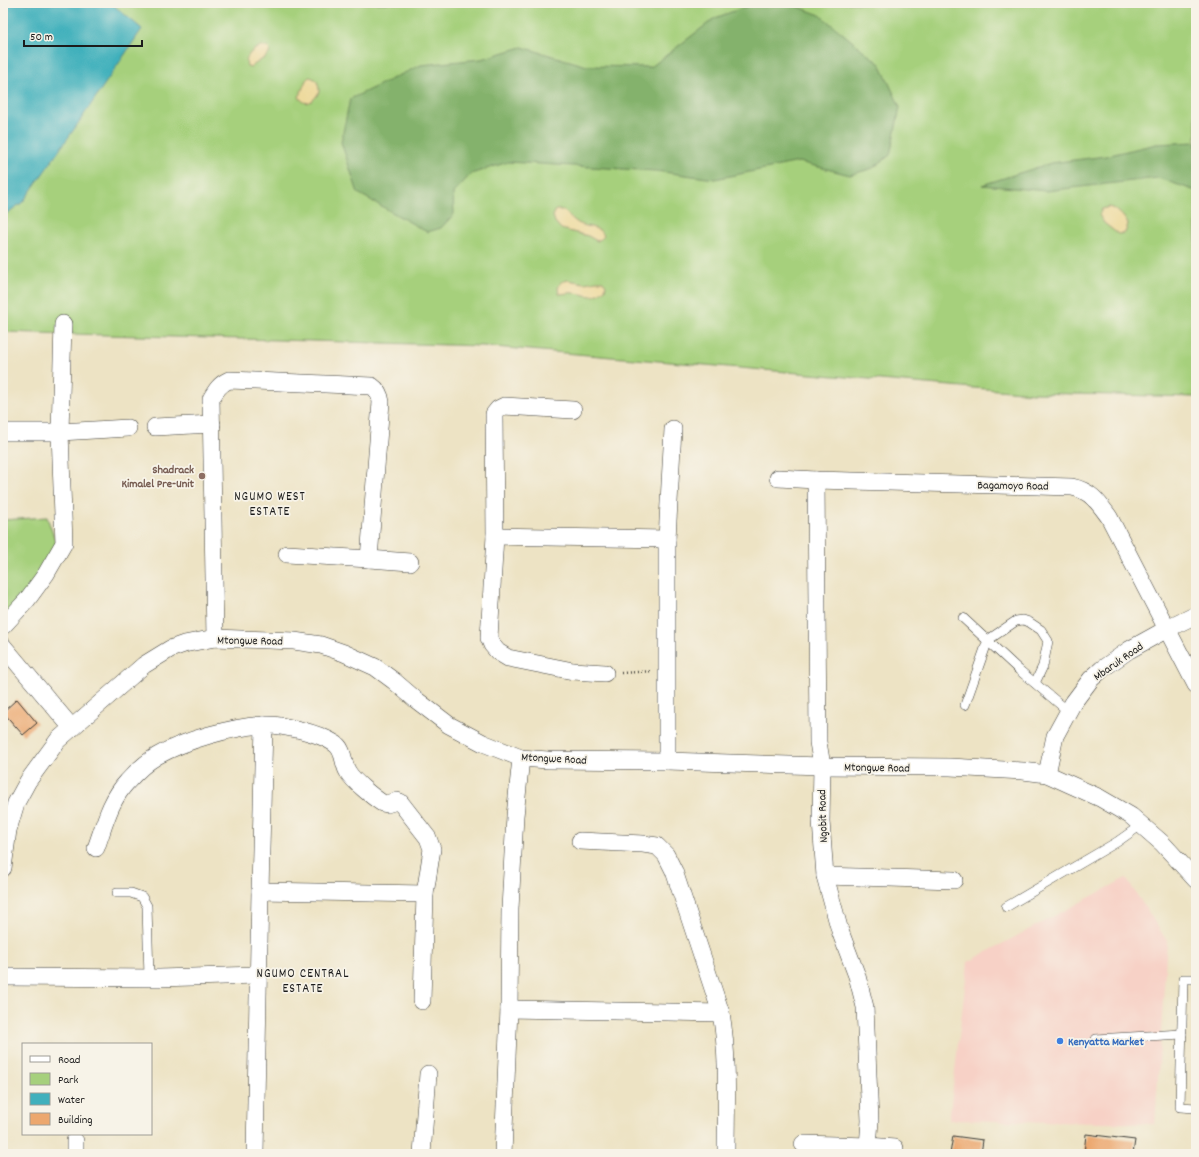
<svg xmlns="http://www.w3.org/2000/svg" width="1199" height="1157" font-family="Dekko,sans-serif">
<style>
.built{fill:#f7d1c6}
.green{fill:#a6d07c;stroke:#61764c}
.forest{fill:#84b26c;stroke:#506744}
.sand{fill:#eeda9e;stroke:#857b5d}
.water{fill:#41b0bc;stroke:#2e666c}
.building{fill:#eca76e}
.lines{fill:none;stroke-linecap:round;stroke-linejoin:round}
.service-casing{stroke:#3b3a35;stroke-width:10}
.minor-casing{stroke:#3b3a35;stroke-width:18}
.path{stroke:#3b3a35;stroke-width:2.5;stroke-dasharray:1 3;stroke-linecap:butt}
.service{stroke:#fff;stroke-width:9}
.minor{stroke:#fff;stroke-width:17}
.education-dot{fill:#8d6e63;stroke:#f7f3e8;stroke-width:1.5}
.shop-dot{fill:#3f7fe0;stroke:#f7f3e8;stroke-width:1.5}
.labels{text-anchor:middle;stroke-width:3.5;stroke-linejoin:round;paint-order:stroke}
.education-label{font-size:12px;font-weight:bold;fill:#785e54;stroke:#f7f3e8;text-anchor:end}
.street-label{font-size:12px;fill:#1c1c1c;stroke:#f7f3e8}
.shop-label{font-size:12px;font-weight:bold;fill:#366cbe;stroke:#f7f3e8;text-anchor:start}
.neighbourhood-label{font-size:13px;letter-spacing:1px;fill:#1c1c1c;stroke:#f7f3e8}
</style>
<rect width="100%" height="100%" fill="#f7f3e8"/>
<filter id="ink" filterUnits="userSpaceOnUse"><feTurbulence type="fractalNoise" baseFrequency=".025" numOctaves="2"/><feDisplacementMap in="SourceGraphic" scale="8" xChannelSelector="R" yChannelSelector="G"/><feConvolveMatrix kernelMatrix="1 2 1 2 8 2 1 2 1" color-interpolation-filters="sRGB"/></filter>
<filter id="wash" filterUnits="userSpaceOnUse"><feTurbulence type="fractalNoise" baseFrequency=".012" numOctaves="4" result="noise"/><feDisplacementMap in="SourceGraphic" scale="16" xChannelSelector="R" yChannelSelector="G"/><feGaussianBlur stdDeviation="0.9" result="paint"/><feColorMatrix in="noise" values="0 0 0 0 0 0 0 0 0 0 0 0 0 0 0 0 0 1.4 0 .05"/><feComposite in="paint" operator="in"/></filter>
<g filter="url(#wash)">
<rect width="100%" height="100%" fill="#ede3c4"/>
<!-- built -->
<path class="built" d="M1126 878 1167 941 1155 1124 949 1120 968 962Z"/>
<!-- green -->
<g class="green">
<path d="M3 3H1196V397L1033 393 483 346 3 332Z"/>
<path d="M47 517 59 551 3 625V520Z"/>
</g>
<!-- forest -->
<g class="forest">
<path d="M756 3H788L820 15 880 64 900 107 890 155 873 168 850 175 799 162 715 179 656 171 508 162 471 174 453 193 454 214 441 228 427 232 358 193 341 142 350 99 421 65 481 59 522 47 587 66 651 67 715 18Z"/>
<path d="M1196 142V191L1158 178 1046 191 982 185 1051 163 1106 156 1156 144Z"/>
</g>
<!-- sand -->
<g class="sand">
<path d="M262 46 267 47 270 50 269 54C264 59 257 62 251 67L247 66C244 56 253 49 262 46Z"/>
<path d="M309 77C317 78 319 84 319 92 314 101 306 108 299 97L306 80Z"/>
<path d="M1109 207C1118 210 1123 215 1128 224L1125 233 1118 234 1104 223 1099 215 1102 209Z"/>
<path d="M556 210H563C568 214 573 220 578 223 587 228 601 226 604 236L601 239 597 241 588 236 561 229 555 222 553 216Z"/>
<path d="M568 280 584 283 597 281H603L606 285 605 289C592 300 590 295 575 293 570 292 565 294 559 294L558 288 561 282Z"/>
</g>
<!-- water -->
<path class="water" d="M3 3H111L142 29 77 125 23 202 3 216Z"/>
<g id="blocks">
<!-- building -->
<g class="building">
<path d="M17 699 37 723 23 735 3 712Z"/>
<path d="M1086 1134 1135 1140 1133 1154H1084Z"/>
<path d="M953 1136 983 1140 981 1154H950Z"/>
</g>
</g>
</g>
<g filter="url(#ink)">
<use href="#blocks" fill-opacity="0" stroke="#3b3a35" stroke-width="1"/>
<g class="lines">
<!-- service casing -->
<g class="service-casing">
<g id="service">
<path d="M963 618 1019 670 1068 711"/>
<path d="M965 705 988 640 1016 621 1023 620 1029 622 1041 630 1048 641 1043 666 1035 683"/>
<path d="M117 893H131L142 897 147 906 149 978"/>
<path d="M1006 907 1117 842 1141 825"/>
<path d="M1196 979H1183L1180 1107 1196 1108"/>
<path d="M1096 1039 1182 1034"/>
</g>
</g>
<!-- minor casing -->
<g class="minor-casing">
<g id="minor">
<path d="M573 410 504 406 498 409 494 414 495 536 489 638 492 645 498 652 508 658 573 671 605 673"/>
<path d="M155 427 212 424"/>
<path d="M3 432H60L128 428"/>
<path d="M778 478 816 480 1072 487C1091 491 1098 502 1109 517L1196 685"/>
<path d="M816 480 818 742 822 766 821 821 825 876 840 931 857 976 865 1007 870 1121 868 1146"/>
<path d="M495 536 667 539"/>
<path d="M369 559 410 562"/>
<path d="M3 626 27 600 46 574 64 543 60 432 63 324"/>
<path d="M215 638 211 399C216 390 220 384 229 380L372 386C378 390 380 395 381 402L369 559 287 554"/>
<path d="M3 646 72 728"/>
<path d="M667 761V539L673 429"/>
<path d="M1047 774 1055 736 1073 703 1091 679 1102 669 1129 650 1167 629 1196 615"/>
<path d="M580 841 643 844 657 846 666 855 674 871 721 1013C729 1059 726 1107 726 1154"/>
<path d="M96 848C104 826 110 800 127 782 135 773 145 763 157 756 185 740 231 727 264 725 282 724 319 733 334 743 345 749 342 763 348 772 353 781 373 797 382 803L387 804 397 801 400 802 428 838 432 849 425 894 422 1001"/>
<path d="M3 868 8 830 16 803 28 781 58 740 144 665 170 649 184 644 215 638 294 641 321 645 344 653 375 667 394 681 415 699 449 725 483 743 521 758 548 760 667 761 822 766 950 767 1023 771 1047 774 1100 798 1131 816 1162 843 1196 880"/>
<path d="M825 876 954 880"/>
<path d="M260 891 425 894"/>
<path d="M3 977 159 978 258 975"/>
<path d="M509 1009 721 1013"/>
<path d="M75 1141V1154"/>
<path d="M803 1144 868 1146 895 1148"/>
<path d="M255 1154 260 891 264 725"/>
<path d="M422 1154 428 1074"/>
<path d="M503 1154 509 1009 510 909 515 816 521 758"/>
</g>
</g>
<!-- path -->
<path class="path" d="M621 673 652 671"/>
<!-- service -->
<use href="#service" class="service"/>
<!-- minor -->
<use href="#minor" class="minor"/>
</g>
</g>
<!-- markers -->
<circle class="education-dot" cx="202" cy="476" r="4"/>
<circle class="shop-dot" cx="1060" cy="1041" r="4"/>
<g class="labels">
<!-- education labels -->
<g class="education-label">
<text x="194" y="473">Shadrack<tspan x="194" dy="14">Kimalel Pre-Unit</tspan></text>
</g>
<!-- street labels -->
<g class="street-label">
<text transform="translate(1013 485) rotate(1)" y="4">Bagamoyo Road</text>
<text transform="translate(250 640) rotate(1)" y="4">Mtongwe Road</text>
<text transform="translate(1118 661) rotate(-35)" y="4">Mbaruk Road</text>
<text transform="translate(554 758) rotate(3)" y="4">Mtongwe Road</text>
<text transform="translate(877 767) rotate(1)" y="4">Mtongwe Road</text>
<text transform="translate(822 816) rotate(-92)" y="4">Ngobit Road</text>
</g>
<!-- shop labels -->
<g class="shop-label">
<text x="1068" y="1045">Kenyatta Market</text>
</g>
<!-- neighbourhood labels -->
<g class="neighbourhood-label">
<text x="270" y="500">NGUMO WEST<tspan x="270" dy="15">ESTATE</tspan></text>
<text x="303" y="977">NGUMO CENTRAL<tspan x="303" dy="15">ESTATE</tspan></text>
</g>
</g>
<!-- margin -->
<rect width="1199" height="1157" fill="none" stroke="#f7f3e8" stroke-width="16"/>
<!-- legend -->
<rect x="22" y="1043" width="130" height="92" fill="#f7f3e8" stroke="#9f9d96"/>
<rect x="30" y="1056" width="20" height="6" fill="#ffffff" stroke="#9f9d96"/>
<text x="58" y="1063" font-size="12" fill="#1c1c1c">Road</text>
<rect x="30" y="1073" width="20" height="12" fill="#a6d07c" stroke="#9f9d96"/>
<text x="58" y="1083" font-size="12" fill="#1c1c1c">Park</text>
<rect x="30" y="1093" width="20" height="12" fill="#41b0bc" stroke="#9f9d96"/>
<text x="58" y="1103" font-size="12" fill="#1c1c1c">Water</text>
<rect x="30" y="1113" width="20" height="12" fill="#eca76e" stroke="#9f9d96"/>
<text x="58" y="1123" font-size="12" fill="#1c1c1c">Building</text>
<!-- scale -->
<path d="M24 40v6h118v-6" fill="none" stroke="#1c1c1c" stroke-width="2"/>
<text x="30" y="40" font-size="12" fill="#1c1c1c" stroke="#f7f3e8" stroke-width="3" paint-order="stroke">50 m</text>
</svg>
